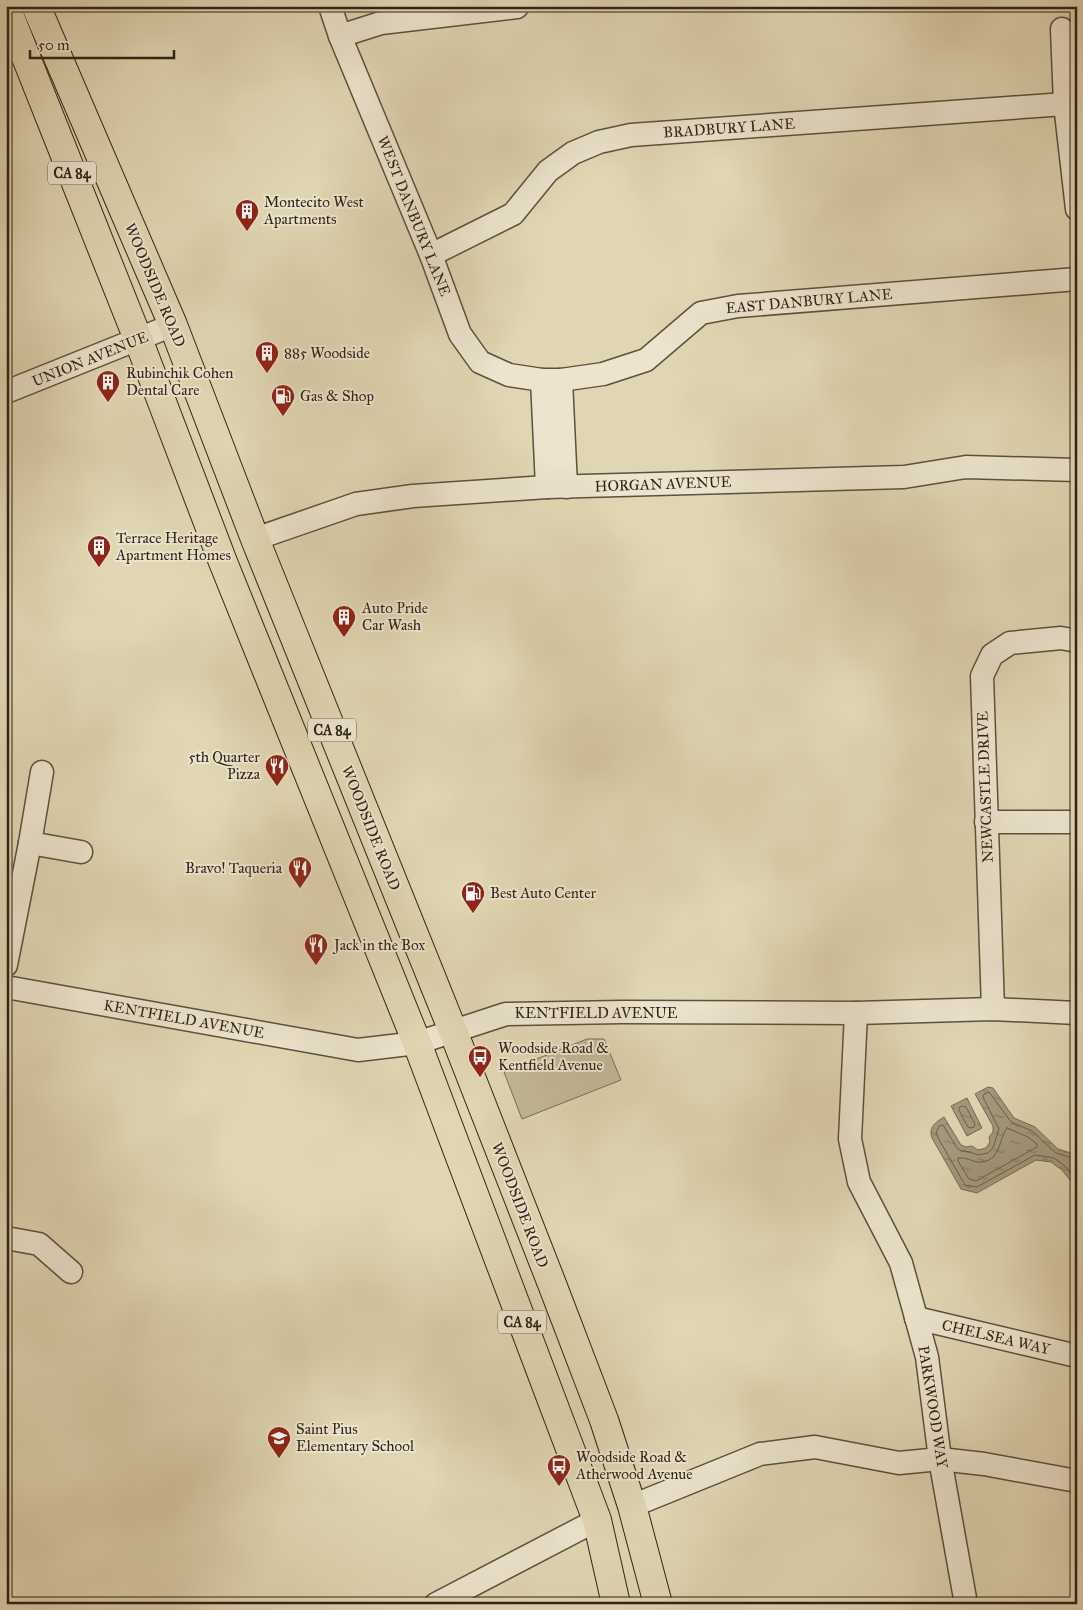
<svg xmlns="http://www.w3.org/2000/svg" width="1083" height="1610" font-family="'IM FELL Great Primer',serif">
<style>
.grass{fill:#c3b899;stroke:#796e58}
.water{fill:url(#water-ripples);stroke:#756a55}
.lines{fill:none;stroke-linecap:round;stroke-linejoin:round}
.shore{stroke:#6a5e4b;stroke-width:1}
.minor-casing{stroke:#5c503f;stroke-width:25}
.major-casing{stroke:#2f2318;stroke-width:30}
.minor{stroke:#ece4ce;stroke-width:22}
.major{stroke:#e1d6b3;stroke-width:28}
.labels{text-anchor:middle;stroke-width:4;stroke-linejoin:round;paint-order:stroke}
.shield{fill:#ece4ce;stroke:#685d4f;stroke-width:1}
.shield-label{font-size:14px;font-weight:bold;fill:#2f2318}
.street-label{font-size:15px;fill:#2f2318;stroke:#ece4ce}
.poi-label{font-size:15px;fill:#2f2318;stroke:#ece4ce;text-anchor:start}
</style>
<defs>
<pattern id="water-ripples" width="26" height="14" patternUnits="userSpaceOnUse" patternTransform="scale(1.25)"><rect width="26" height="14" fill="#a4997e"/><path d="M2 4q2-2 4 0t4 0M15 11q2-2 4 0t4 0" fill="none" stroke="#867c66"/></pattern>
</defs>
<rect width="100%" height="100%" fill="#e1d6b3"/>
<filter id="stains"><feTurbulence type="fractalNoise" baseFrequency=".004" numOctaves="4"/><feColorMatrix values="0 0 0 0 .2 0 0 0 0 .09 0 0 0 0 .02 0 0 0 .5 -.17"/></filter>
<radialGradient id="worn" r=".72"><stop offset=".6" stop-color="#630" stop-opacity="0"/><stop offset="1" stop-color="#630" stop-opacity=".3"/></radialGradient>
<!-- grass -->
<path class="grass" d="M587 1039H604L621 1080 522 1119 504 1072Z"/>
<!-- water -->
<g class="water">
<path d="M988 1087 993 1088 1014 1118 1035 1127 1058 1149 1077 1155V1189L1062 1170 1051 1162 1036 1160 977 1193 961 1189 932 1138C928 1127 936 1122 944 1117L961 1145 966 1147 972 1146 978 1150 986 1148 990 1142 989 1137 993 1132V1126L975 1094Z"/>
<path d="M967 1098 982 1128 967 1136 951 1106Z"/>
</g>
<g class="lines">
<!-- shore -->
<g class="shore">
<path d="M963 1106 966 1107 975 1124 974 1127 971 1128 968 1127 959 1110V1108Z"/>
<path d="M1007 1128 1028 1137 1037 1144V1147L976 1181 969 1179 958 1161V1158C966 1157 971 1161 978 1162 1001 1163 998 1140 1007 1128Z"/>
<path d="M1077 1159 1056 1153 1032 1131 1011 1122 989 1092 984 1094 983 1097 999 1129 993 1148 988 1153 978 1155 970 1152 961 1151 957 1148 943 1125 939 1126 936 1133 937 1136 965 1185 977 1187 1035 1155 1054 1158 1065 1166 1077 1181"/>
</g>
<!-- minor casing -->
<g class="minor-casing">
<g id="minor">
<path d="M330 6 340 36 431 255 460 334 480 362 509 375 542 380H561L603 374 646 360 701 313 738 306 1077 279"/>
<path d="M1062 29 1065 104 1077 209"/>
<path d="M340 36 381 23 517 7"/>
<path d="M431 255 513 214 548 171 573 153 599 142 631 135 1065 104"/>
<path d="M542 380 547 487"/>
<path d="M561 380 566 487"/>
<path d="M6 392 173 325"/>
<path d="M255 539 356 504 413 496 547 487 904 477 966 467 1077 470"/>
<path d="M986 822H1077"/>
<path d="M30 843 81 852"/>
<path d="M6 965 30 843 42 772"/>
<path d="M6 987 358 1050 417 1043 506 1014 622 1012 856 1013 993 1009 1077 1013"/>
<path d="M993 1009 982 676 992 655 1010 643 1061 638 1077 641"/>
<path d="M856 1013 850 1139 859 1182 901 1263 927 1357 940 1459 966 1604"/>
<path d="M6 1238 39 1244 71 1272"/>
<path d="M916 1318 1077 1356"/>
<path d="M632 1506 760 1454 815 1447 899 1463 940 1459 984 1464 1077 1481"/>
<path d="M436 1604 597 1520"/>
</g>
</g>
<!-- major casing -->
<g class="major-casing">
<g id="major">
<path d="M36 6 173 325 255 539 453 1031 552 1284 604 1420 632 1506 658 1604"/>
<path d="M6 7 138 339 223 562 417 1043 597 1520 616 1604"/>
</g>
</g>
<!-- minor -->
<use href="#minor" class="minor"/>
<!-- major -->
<use href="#major" class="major"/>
</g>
<!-- icons -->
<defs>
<g id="building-pin" transform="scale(1.25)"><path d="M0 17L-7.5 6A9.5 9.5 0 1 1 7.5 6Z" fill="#8f2418" stroke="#ece4ce"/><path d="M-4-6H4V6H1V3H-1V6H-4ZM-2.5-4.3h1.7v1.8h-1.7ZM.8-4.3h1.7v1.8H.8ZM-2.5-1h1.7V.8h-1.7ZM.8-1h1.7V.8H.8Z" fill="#fff"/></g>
<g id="fuel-pin" transform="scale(1.25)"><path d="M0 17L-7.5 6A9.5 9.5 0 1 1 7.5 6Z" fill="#8f2418" stroke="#ece4ce"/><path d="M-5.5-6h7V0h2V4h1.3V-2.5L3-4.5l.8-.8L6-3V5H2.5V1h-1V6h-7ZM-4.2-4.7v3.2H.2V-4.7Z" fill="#fff"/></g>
<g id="restaurant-pin" transform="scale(1.25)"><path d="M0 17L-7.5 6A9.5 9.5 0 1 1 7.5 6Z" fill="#8f2418" stroke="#ece4ce"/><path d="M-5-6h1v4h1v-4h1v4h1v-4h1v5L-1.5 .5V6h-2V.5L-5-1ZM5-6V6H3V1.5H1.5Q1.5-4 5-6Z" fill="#fff"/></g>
<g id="bus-pin" transform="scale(1.25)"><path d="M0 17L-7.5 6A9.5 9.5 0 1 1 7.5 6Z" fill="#8f2418" stroke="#ece4ce"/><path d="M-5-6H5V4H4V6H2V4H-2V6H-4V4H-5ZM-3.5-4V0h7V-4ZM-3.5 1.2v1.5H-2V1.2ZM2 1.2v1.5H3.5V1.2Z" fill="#fff"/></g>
<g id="school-pin" transform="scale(1.25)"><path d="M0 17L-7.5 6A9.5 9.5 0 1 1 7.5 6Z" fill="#8f2418" stroke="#ece4ce"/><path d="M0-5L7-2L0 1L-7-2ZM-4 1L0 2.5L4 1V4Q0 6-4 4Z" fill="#fff"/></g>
</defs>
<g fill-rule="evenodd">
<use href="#building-pin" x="247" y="211"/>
<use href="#building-pin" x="267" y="353"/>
<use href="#building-pin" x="108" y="382"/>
<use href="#fuel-pin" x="283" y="396"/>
<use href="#building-pin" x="99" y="547"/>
<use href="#building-pin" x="344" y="617"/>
<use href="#restaurant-pin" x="277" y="766"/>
<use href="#restaurant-pin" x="300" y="868"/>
<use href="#fuel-pin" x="473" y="893"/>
<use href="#restaurant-pin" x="316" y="945"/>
<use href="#bus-pin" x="480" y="1057"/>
<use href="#school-pin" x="279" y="1438"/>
<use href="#bus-pin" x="559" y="1466"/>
</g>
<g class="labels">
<!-- shield labels -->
<g class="shield">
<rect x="48" y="161.5" width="48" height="23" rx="4"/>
<rect x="308" y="718.5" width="48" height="23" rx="4"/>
<rect x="498" y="1310.5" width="48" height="23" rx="4"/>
</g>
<g class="shield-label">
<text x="72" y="178">CA 84</text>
<text x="332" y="735">CA 84</text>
<text x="522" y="1327">CA 84</text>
</g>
<!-- street labels -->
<g class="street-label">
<text transform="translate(729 128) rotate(-4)" y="5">BRADBURY LANE</text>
<text transform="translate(414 216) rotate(68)" y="5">WEST DANBURY LANE</text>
<text transform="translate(155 285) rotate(67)" y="5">WOODSIDE ROAD</text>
<text transform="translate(809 301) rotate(-5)" y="5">EAST DANBURY LANE</text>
<text transform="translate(90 359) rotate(-22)" y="5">UNION AVENUE</text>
<text transform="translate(663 484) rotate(-2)" y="5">HORGAN AVENUE</text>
<text transform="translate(985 787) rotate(-92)" y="5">NEWCASTLE DRIVE</text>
<text transform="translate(371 828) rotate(68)" y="5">WOODSIDE ROAD</text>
<text x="596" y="1018">KENTFIELD AVENUE</text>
<text transform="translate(184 1019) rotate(10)" y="5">KENTFIELD AVENUE</text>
<text transform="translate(520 1205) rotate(69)" y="5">WOODSIDE ROAD</text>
<text transform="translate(996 1337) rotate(13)" y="5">CHELSEA WAY</text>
<text transform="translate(933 1407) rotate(81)" y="5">PARKWOOD WAY</text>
</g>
<!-- poi labels -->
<g class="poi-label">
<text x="264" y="207">Montecito West<tspan x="264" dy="17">Apartments</tspan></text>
<text x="284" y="358">885 Woodside</text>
<text x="126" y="378">Rubinchik Cohen<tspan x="126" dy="17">Dental Care</tspan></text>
<text x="300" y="401">Gas &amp; Shop</text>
<text x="116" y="543">Terrace Heritage<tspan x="116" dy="17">Apartment Homes</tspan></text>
<text x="362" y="613">Auto Pride<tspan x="362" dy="17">Car Wash</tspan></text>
<text x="260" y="762" text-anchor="end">5th Quarter<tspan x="260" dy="17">Pizza</tspan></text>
<text x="282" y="873" text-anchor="end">Bravo! Taqueria</text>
<text x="490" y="898">Best Auto Center</text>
<text x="334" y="950">Jack in the Box</text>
<text x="498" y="1053">Woodside Road &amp;<tspan x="498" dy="17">Kentfield Avenue</tspan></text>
<text x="296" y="1434">Saint Pius<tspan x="296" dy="17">Elementary School</tspan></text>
<text x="576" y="1462">Woodside Road &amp;<tspan x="576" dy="17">Atherwood Avenue</tspan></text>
</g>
</g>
<!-- margin -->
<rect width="1083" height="1610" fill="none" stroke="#e1d6b3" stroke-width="25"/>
<rect x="8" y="8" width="1068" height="1595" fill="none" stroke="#2f2318" stroke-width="2.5"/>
<rect x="12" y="12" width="1058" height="1585" fill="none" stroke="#2f2318"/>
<!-- scale -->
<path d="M30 50v8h144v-8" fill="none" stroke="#2f2318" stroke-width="2.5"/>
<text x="38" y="50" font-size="15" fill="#2f2318" stroke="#ece4ce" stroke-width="4" paint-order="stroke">50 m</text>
<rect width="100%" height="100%" filter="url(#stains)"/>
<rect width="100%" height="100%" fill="url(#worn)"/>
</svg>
